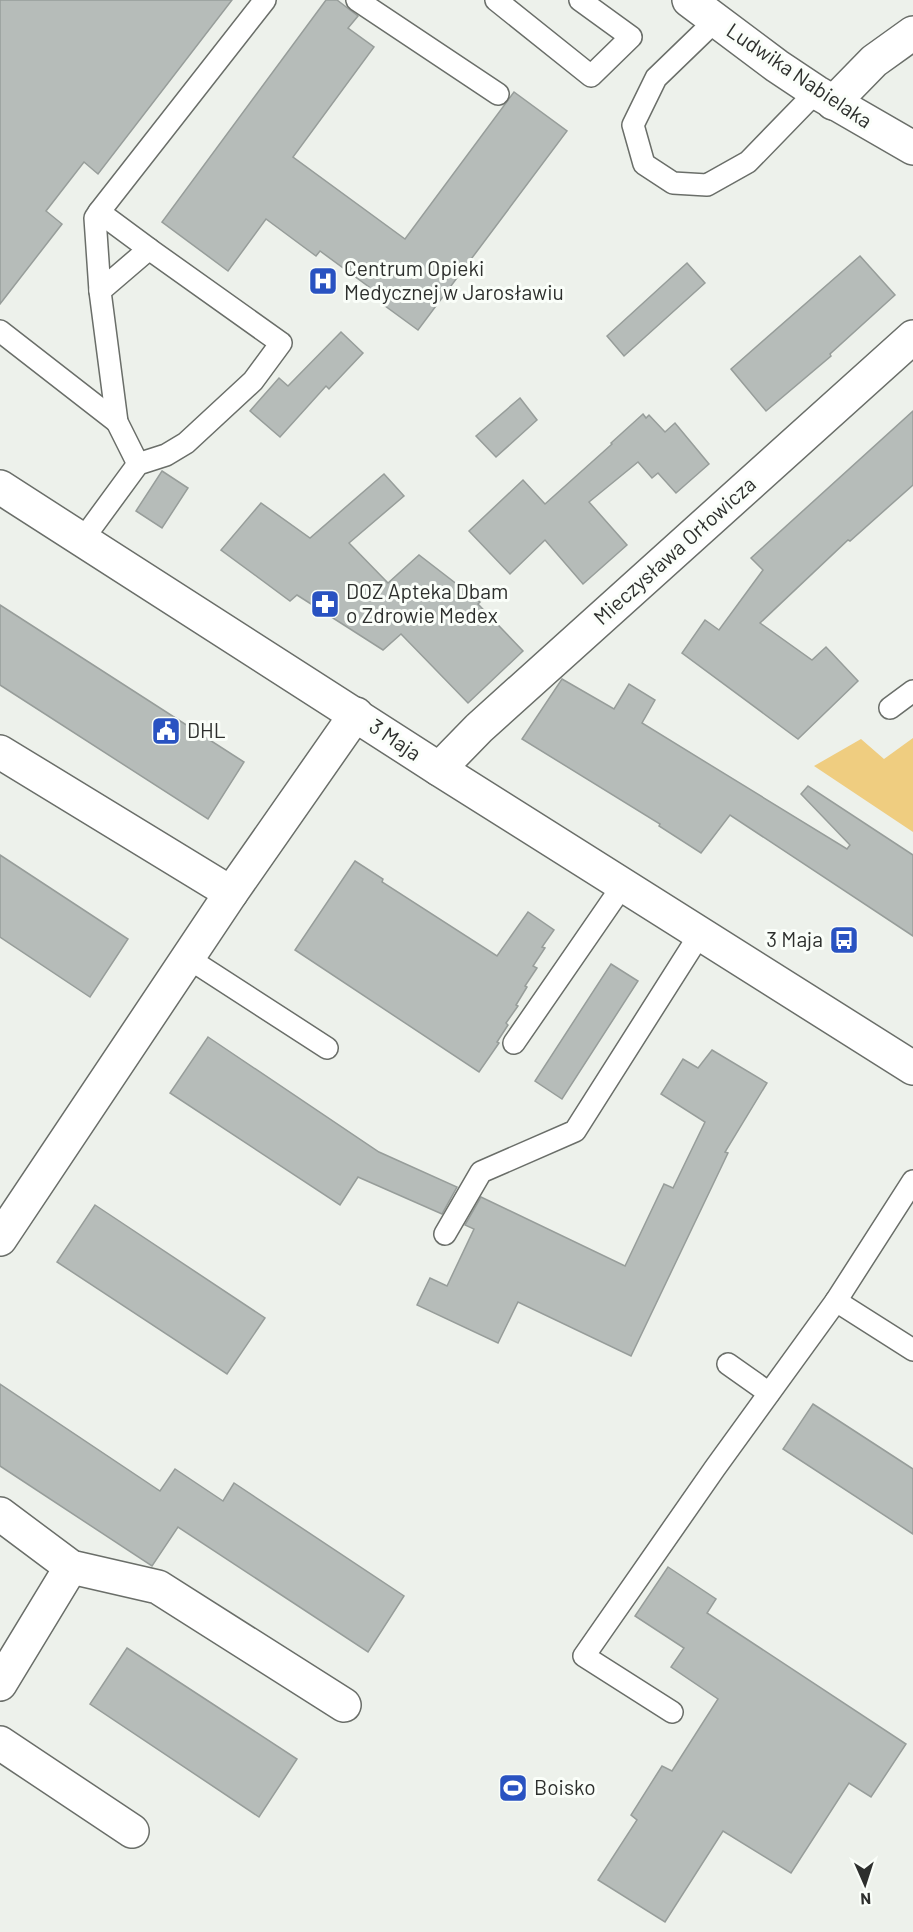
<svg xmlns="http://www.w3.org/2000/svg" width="913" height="1932" font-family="Barlow,sans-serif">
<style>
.green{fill:#efcd80}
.building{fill:#b6bcb9;stroke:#979d9a;stroke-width:1.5}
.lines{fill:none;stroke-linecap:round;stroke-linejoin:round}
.lane-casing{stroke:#6a6e69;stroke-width:24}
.street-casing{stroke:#6a6e69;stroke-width:36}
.secondary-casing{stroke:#6a6e69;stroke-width:36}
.lane{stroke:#fff;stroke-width:21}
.street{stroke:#fff;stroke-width:33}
.secondary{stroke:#fff;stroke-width:33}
.labels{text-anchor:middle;stroke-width:6;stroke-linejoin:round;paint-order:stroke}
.street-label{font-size:21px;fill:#2d2f2d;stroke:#fafef9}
.poi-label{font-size:21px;fill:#2d2f2d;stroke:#fafef9;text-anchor:start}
</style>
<rect width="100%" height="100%" fill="#edf1eb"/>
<!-- green -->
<path class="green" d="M913 738V832L814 766 861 739 884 759Z"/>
<!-- building -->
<g class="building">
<path d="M0 0H232L98 174 84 162 46 211 62 224 0 304Z"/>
<path d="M326 0H337L358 16 348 28 374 47 293 157 405 239 514 92 567 131 418 330 366 292 369 287 320 251 316 256 266 219 228 271 162 222Z"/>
<path d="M860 256 895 295 830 354 831 356 766 411 731 369Z"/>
<path d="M687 263 705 283 624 356 607 336Z"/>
<path d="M341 332 363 353 329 389 326 386 280 437 250 411 279 378 288 386Z"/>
<path d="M520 398 537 420 496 457 476 436Z"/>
<path d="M913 411V485L850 541 848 540 760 623 812 660 826 647 858 681 798 739 682 653 705 620 719 630 763 570 751 558Z"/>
<path d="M643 414 646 418 649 415 665 432 675 423 709 464 676 493 658 473 652 478 638 462 589 502 627 545 583 584 545 540 510 574 469 531 523 480 545 504 612 444 611 443Z"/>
<path d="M162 471 188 488 162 528 136 511Z"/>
<path d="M384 474 404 496 349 543 388 583 419 555 480 602 478 604 523 651 468 703 401 634 383 650 297 595 290 601 221 550 261 503 310 538Z"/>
<path d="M0 605 244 762 208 819 0 685Z"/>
<path d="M562 679 614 709 629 684 655 700 642 723 847 849 850 845 801 794 808 786 913 855V936L730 815 701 853 659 826 660 824 522 739Z"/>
<path d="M0 855 128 939 90 997 0 937Z"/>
<path d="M355 861 383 879 382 882 497 956 528 912 554 930 542 947 545 948 533 966 537 968 525 986 527 987 516 1005 518 1006 506 1023 508 1025 497 1042 499 1043 479 1072 295 950Z"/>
<path d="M611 964 638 981 562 1099 535 1081Z"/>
<path d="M208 1037 379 1152 457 1187 442 1214 358 1177 340 1205 170 1093Z"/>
<path d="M712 1050 767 1083 725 1152 728 1153 631 1356 518 1302 498 1343 417 1305 430 1278 447 1286 474 1229 465 1225 481 1197 625 1266 664 1184 673 1188 705 1122 661 1094 683 1059 698 1068Z"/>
<path d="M95 1205 265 1318 227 1374 57 1262Z"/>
<path d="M0 1384 160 1491 175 1469 223 1501 234 1483 404 1596 368 1652 178 1527 152 1566 0 1466Z"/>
<path d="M813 1404 913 1469V1534L783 1449Z"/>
<path d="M668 1567 716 1599 707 1613 906 1744 871 1797 849 1783 791 1873 723 1831 665 1922 598 1880 637 1820 631 1815 662 1766 672 1771 718 1699 671 1667 684 1648 635 1616Z"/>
<path d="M127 1648 297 1759 259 1817 90 1704Z"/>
</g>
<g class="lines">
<!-- lane casing -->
<g class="lane-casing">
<g id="lane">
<path d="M357 0 498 94"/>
<path d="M496 0 591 76 631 37 580 0"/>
<path d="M716 20 656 78 633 125 644 164 673 183 707 185 748 162 816 92"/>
<path d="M99 212 95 218 100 291"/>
<path d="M149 249 99 212 265 0"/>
<path d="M0 331 117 422"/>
<path d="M83 539 138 464 166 455 186 443 253 381 281 343 149 249 100 291 117 422 138 464"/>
<path d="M890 708 913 691"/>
<path d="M188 958 327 1048"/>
<path d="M514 1043 623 885"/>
<path d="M445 1234 481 1172 575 1131 700 934"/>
<path d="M836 1301 913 1350"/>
<path d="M728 1364 769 1393"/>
<path d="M672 1712 584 1656 715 1468 836 1301 913 1181"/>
</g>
</g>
<!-- street casing -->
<g class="street-casing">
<g id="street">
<path d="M689 0 777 66 816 92 913 148"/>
<path d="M833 103 874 61 913 33"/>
<path d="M0 752 231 893"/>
<path d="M439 769 479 728 913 337"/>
<path d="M0 1239 231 893 356 714"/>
<path d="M0 1514 71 1567 158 1587 344 1705"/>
<path d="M0 1684 71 1567"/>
<path d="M0 1743 132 1831"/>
</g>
</g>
<!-- secondary casing -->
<g class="secondary-casing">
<path id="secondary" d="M0 487 439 769 913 1068"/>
</g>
<!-- lane -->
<use href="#lane" class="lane"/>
<!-- street -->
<use href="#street" class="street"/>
<!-- secondary -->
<use href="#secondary" class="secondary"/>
</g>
<!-- icons -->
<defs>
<g id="hospital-square" transform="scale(1.5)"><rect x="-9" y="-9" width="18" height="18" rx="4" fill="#2952c1" stroke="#fafef9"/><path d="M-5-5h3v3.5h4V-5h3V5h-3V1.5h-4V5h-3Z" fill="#fff"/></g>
<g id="pharmacy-square" transform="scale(1.5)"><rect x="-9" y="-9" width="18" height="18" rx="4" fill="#2952c1" stroke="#fafef9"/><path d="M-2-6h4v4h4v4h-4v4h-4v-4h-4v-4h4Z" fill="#fff"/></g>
<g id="civic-square" transform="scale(1.5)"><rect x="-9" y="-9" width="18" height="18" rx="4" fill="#2952c1" stroke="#fafef9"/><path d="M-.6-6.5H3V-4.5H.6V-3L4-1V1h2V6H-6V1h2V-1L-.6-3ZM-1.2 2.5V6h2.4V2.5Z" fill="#fff"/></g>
<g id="bus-square" transform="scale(1.5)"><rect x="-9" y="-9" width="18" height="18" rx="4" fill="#2952c1" stroke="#fafef9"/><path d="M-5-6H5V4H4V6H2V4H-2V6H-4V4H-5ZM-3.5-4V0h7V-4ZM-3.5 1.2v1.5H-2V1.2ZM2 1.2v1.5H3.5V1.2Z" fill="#fff"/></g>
<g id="stadium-square" transform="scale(1.5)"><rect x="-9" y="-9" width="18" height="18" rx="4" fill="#2952c1" stroke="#fafef9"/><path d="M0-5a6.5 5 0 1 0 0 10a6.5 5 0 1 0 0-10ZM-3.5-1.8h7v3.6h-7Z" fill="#fff"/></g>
</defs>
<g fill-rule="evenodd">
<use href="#hospital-square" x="323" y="281"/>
<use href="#pharmacy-square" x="325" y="604"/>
<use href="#civic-square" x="166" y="731"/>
<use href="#bus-square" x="844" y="940"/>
<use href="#stadium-square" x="513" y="1788"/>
</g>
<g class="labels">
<!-- street labels -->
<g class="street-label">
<text transform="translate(799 76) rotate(34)" y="7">Ludwika Nabielaka</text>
<text transform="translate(675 551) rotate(-42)" y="7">Mieczysława Orłowicza</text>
<text transform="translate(395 740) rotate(34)" y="7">3 Maja</text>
</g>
<!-- poi labels -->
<g class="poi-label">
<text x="344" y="276">Centrum Opieki<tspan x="344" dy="24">Medycznej w Jarosławiu</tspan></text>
<text x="346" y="599">DOZ Apteka Dbam<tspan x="346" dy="24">o Zdrowie Medex</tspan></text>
<text x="187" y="738">DHL</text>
<text x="823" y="947" text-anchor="end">3 Maja</text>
<text x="534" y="1795">Boisko</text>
</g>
</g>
<!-- north arrow -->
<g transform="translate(865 1884) rotate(177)" stroke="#fafef9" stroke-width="4.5" paint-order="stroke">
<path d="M0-4.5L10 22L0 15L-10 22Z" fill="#2d2f2d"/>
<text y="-9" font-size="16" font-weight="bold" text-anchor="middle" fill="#2d2f2d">N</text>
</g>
</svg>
